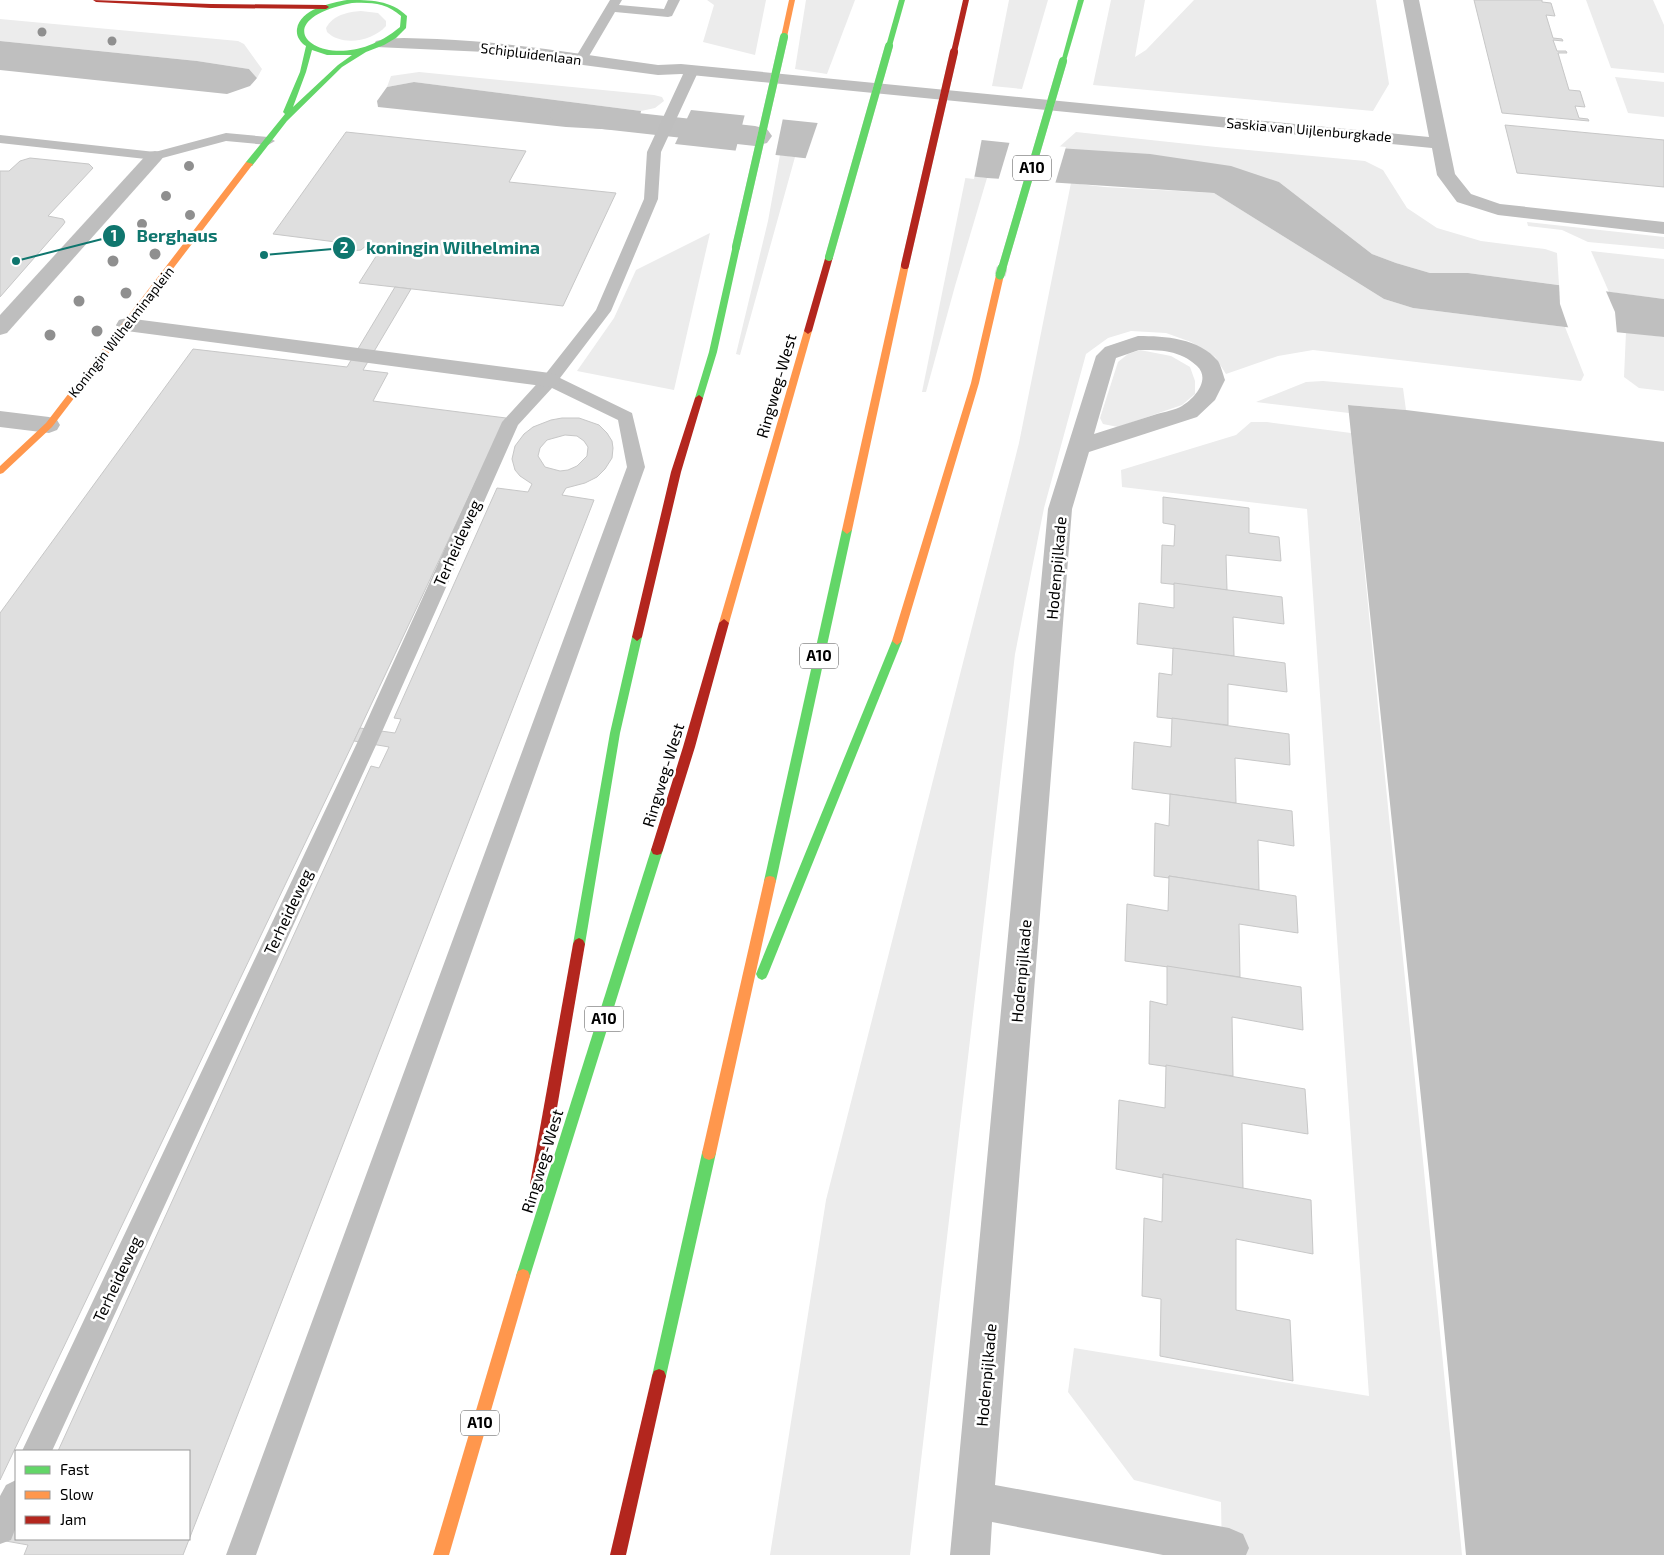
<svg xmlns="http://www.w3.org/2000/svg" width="1664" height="1555" font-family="'Exo 2',sans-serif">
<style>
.green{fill:#ececec}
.water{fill:#bfbfbf}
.pier{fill:#fff}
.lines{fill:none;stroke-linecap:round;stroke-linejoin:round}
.canal{fill:#bfbfbf;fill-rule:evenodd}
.building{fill:#dfdfdf;stroke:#c7c7c7;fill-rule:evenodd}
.lane{fill:#bebebe;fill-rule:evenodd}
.street{fill:#bebebe;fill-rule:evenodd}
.fast{fill:#63d668;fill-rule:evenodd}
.slow{fill:#ff974d;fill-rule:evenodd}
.jam{fill:#b3261e;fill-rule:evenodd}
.fast-bridge-far1-casing{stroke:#dbdbdb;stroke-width:8;stroke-linecap:butt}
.fast-bridge-casing{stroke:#dbdbdb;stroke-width:11;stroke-linecap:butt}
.jam-bridge-casing{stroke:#dbdbdb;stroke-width:8;stroke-linecap:butt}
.fast-bridge-far1{stroke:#63d668;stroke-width:8}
.fast-bridge{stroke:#63d668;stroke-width:9}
.jam-bridge{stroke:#b3261e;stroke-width:8}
.tree{fill:#8f8f8f}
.labels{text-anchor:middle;stroke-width:5;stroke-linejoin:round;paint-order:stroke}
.far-street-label{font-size:14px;fill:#000;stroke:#fff}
.shield{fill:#fff;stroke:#4c4c4c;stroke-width:1}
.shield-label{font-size:15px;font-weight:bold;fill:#000}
.street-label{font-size:16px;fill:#000;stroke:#fff}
.leader{fill:none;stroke:#0f766e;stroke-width:2}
.callout-dot{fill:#0f766e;stroke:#fff;stroke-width:2}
.mark-label{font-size:15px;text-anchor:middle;font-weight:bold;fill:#fff}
.callout-label{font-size:18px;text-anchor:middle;font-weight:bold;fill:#0f766e;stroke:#fff;stroke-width:5;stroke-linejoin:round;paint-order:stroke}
</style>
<rect width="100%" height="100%" fill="#fff"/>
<!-- green -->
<g class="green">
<path d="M707 0H766L755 55 703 42 714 5Z"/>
<path d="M806 0H855L827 74 795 69Z"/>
<path d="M1009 0H1048L1022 89 992 86Z"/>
<path d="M1111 0H1145L1135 57 1146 50 1194 0H1376L1389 84 1373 111 1093 85Z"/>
<path d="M1586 0H1653L1664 25V73L1611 68Z"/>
<path d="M361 11 378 13 386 21V26C373 41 342 47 327 32L326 28C333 15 347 12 361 11Z"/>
<path d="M0 19 238 41 244 44 262 69 257 78 249 69 197 61 0 41Z"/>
<path d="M419 72 654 95 662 97 664 101 655 108 641 111 414 82 387 87 391 76Z"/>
<path d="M1615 77 1664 82V117L1628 113Z"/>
<path d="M1076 132 1216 147 1365 161 1383 170 1407 208 1437 228 1481 241 1545 249 1557 253 1559 285 1468 273H1430L1396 263 1372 254 1279 182 1058 148Z"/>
<path d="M780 155 795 157 740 355 736 354 768 221Z"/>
<path d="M966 175 987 178 955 286 926 392H922Z"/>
<path d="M1071 183 1104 187 1214 193 1384 299 1413 308 1565 327 1584 375 1581 381 1313 350 1278 356 1226 374 1215 357 1191 342 1166 333 1131 331 1108 338 1086 354 1044 508 1015 654 910 1555H770L826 1200 1019 443Z"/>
<path d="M1527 222 1664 237V249L1588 242 1562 230 1528 226Z"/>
<path d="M710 233 674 390 577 371 614 318 636 270Z"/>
<path d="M1591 251 1664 259V299L1609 292Z"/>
<path d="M1626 332 1664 337V391L1639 388 1624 377Z"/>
<path d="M1140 350 1171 356 1190 367 1195 381V394L1182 405 1118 427 1103 424 1100 418 1118 362 1128 354Z"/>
<path d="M1323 381 1403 388 1406 410 1349 405V413L1256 402 1306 382Z"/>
<path d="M1251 422H1267L1351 433 1462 1555H1222L1221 1502 1134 1480 1068 1392 1074 1348 1369 1396 1307 509 1122 487 1121 470 1236 435Z"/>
</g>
<!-- water -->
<g class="water">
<path d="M0 41 197 61 249 69 257 78 250 86 227 94 0 70Z"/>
<path d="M414 82 641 111 637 131 566 127 378 107 377 101 387 87Z"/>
<path d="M691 110 1058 148 1150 154 1231 166 1279 182 1372 254 1396 263 1430 273H1468L1664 299V337L1565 327 1413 308 1384 299 1214 193 987 178 675 144Z"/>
<path d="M1348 405 1406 410 1664 442V1555H1466L1430 1183Z"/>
</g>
<!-- pier -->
<g class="pier">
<path d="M745 114 783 118 775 157 735 153Z"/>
<path d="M818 122 982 138 974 179 805 160Z"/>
<path d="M1010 141 1066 147 1055 184 998 181Z"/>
<path d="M1559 283 1605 289 1615 312 1617 334 1569 330 1560 304Z"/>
</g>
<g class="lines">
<!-- canal -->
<path class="canal" d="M566 105 755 126 767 129 772 136 767 143 755 146 566 125 554 122 549 115 554 108Z"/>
</g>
<!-- building -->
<g class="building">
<path d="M1474 0H1542V2L1551 3 1555 16 1546 15 1553 38 1562 39 1563 41 1553 40 1557 51H1566L1567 53H1558L1569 90 1580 91 1585 107 1575 106 1579 118 1588 119 1589 121 1502 113Z"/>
<path d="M1505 125 1664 140V187L1517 173Z"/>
<path d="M346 132 526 151 509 182 616 193 563 306 359 283 382 247 367 245 361 250 351 251 344 248V243L273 234Z"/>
<path d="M30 158 89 164 93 168 48 216 63 219 65 222 63 225 0 297V171H9L20 161Z"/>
<path d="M395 287 411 289 363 370 388 373 373 401 506 418 354 741 0 1480V613L193 349 347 367Z"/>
<path d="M562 418H579L599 425 607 433 612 441 613 448 612 458 605 469 597 477 585 483 566 488 562 495 594 500 183 1555H24L28 1545 0 1540V1505L16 1509V1539H189V1451H58L371 766 379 768 389 747 354 741 360 728 395 733 401 719 394 718 497 488 528 492 532 484 520 476 515 470 512 459 515 446 524 434 533 427 551 420ZM565 435 577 436 584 441 588 447 587 456 577 466 568 470 560 471 545 467 538 456 540 448 547 440Z"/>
<path d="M1163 497 1249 508V533L1279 537 1281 561 1226 555 1227 590 1161 583 1162 545 1174 546 1175 525 1163 523Z"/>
<path d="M1174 583 1282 597 1284 624 1233 617 1234 656 1137 644 1139 603 1174 608Z"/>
<path d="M1173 648 1285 663 1287 692 1228 684V725L1157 717 1159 673 1172 675Z"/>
<path d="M1172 718 1289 734 1290 765 1235 758 1236 803 1132 789 1134 742 1171 747Z"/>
<path d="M1170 794 1292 811 1294 846 1258 840 1259 890 1169 876V878L1154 876 1155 823 1169 826Z"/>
<path d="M1169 876 1296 896 1298 933 1239 924 1240 977 1125 961 1127 904 1168 911Z"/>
<path d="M1167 966 1301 987 1303 1030 1232 1017 1233 1076 1149 1064 1150 1001 1167 1005Z"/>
<path d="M1166 1065 1305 1089 1308 1134 1242 1123 1243 1189 1163 1174V1178L1116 1169 1119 1100 1165 1108Z"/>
<path d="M1163 1174 1311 1200 1313 1254 1236 1239V1310L1290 1320 1293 1381 1160 1356 1161 1299 1142 1296 1144 1218 1162 1222Z"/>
</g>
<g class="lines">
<!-- lane -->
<g class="lane">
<path d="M610 0H622L619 5 664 9 668 0H680L672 16 668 17 615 12 585 63H575L574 60Z"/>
<path d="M692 66 699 70 661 152 658 199 611 311 560 378 632 413 645 467 256 1555H226L627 467 618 420 552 388 518 425 377 743 52 1451H22L357 743 502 422 544 376 596 310 644 199 647 152 685 70Z"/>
<path d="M226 133 268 137 275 141 268 145 226 141 155 160 0 143V135L155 152Z"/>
<path d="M16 1480V1527L11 1540 0 1544V1496L6 1485Z"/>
</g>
<!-- street -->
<g class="street">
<path d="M1403 0H1419L1455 174 1471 194 1500 204 1664 222V234L1498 215 1457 202 1437 175 1432 148 681 74 658 75 486 52 376 47 374 44 376 41C395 36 418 39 437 39 511 42 585 55 658 65L681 64 1429 137Z"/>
<path d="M155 151 161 152 164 156 161 160 7 333 0 335V315L149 152Z"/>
<path d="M126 318 550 373 558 375 561 380 558 385 550 387 119 330 116 325 119 320Z"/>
<path d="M1138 336C1165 336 1199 338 1218 361 1221 366 1223 374 1225 380L1215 400 1197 417 1089 452 1072 509 995 1485 1229 1528 1243 1534 1249 1548 1246 1555H1163L992 1522 990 1555H950L1048 509 1096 356 1105 347ZM1139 350C1160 350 1180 350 1197 366 1211 379 1195 398 1182 406 1175 410 1164 412 1157 414 1136 421 1115 427 1094 434L1116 358Z"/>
<path d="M0 411 49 417 57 420 60 425 57 430 49 433 0 427Z"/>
</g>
<!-- fast -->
<g class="fast">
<path d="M347 0C370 0 391 0 407 16L406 28 396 38 384 45 366 52 342 67 287 121 252 166H246V162L285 114 283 112 300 72 306 46C300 42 296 36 297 29 300 9 331 3 347 0ZM352 3C370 2 387 3 401 16L400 27C333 84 250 23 352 3ZM312 50 327 55H352L338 65 293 107 306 72Z"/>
<path d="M899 0H905L892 46 889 48 886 46Z"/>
<path d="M1078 0H1084L1066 61 1061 62Z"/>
<path d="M733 245 740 247 717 352 703 398 699 401 695 398 709 352Z"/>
<path d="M847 526 852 530 776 881 774 885 770 886 766 885 764 881 842 530Z"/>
<path d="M637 633 642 637 620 733 585 944 583 948 579 950 575 948 573 944 610 733 632 637Z"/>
<path d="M897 637 902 641 768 974 766 978 762 980 758 978 756 974 892 641Z"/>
<path d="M657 845 661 846 663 850 530 1276 528 1281 523 1283 518 1281 516 1276 651 850 653 846Z"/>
<path d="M709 1146 714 1148 716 1153 666 1376 664 1381 659 1383 654 1381 652 1376 702 1153 704 1148Z"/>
</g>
<!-- slow -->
<g class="slow">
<path d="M789 0H795L787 37 784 39 781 37Z"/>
<path d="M246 162 253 164 52 427 3 473 0 474V466L46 423Z"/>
<path d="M905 262 909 265 852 530 847 534 842 530 901 265Z"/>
<path d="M1000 272 1004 275 979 383 902 641 897 645 892 641 971 383 996 275Z"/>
<path d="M808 328 812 331 729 623 724 627 719 623 804 331Z"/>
<path d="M770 876 774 877 776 881 716 1153 714 1158 709 1160 704 1158 702 1153 764 881 766 877Z"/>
<path d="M523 1269 528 1271 530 1276 449 1555H433L516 1276 518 1271Z"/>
</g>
<!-- jam -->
<g class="jam">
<path d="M93 0 211 4 326 5 329 7 326 9 211 8 96 2Z"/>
<path d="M963 0H969L957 52 954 54 951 52Z"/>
<path d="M826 255H829L833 257 812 331 808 334 804 331Z"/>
<path d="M699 395 703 398 681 472 642 637 637 641 632 637 671 472 695 398Z"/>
<path d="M724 619 729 623 695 747 663 850 661 854 657 855 653 854 651 850 683 747 719 623Z"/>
<path d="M579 938 583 940 585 944 544 1184 542 1189 537 1191 532 1189 530 1184 573 944 575 940Z"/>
<path d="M659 1369 664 1371 666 1376 626 1555H610L652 1376 654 1371Z"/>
</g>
<!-- fast-bridge-far1 casing -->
<g class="fast-bridge-far1-casing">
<g id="fast-bridge-far1">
<path d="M736 247 784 37"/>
<path d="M829 257 889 46"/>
<path d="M1002 269 1063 61"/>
</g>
</g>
<!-- fast-bridge casing -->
<g class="fast-bridge-casing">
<path id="fast-bridge" d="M1000 275 1002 268"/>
</g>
<!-- jam-bridge casing -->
<g class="jam-bridge-casing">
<path id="jam-bridge" d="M905 265 954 52"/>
</g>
<!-- fast-bridge-far1 -->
<use href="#fast-bridge-far1" class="fast-bridge-far1"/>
<!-- fast-bridge -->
<use href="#fast-bridge" class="fast-bridge"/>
<!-- jam-bridge -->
<use href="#jam-bridge" class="jam-bridge"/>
</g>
<!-- trees -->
<g class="tree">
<circle cx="42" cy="32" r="4.5"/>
<circle cx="112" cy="41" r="4.5"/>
<circle cx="189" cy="166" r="5"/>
<circle cx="166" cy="196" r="5"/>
<circle cx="190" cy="215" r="5"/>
<circle cx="142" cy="224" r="5"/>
<circle cx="155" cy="254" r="5.5"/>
<circle cx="113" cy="261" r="5.5"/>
<circle cx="126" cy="293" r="5.5"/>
<circle cx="79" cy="301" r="5.5"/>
<circle cx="97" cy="331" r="5.5"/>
<circle cx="50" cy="335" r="5.5"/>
</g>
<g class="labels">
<!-- far-street labels -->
<g class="far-street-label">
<text transform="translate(531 54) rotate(7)" y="5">Schipluidenlaan</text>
<text transform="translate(1309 130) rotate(5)" y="5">Saskia van Uijlenburgkade</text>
<text transform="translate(121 332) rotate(-52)" y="5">Koningin Wilhelminaplein</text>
</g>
<!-- shield labels -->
<g class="shield">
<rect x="1013" y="155.5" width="38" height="25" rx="4"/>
<rect x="800" y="643.5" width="38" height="25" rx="4"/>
<rect x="585" y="1006.5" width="38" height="25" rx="4"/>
<rect x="461" y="1410.5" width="38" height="25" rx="4"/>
</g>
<g class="shield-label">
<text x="1032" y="173">A10</text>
<text x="819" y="661">A10</text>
<text x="604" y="1024">A10</text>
<text x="480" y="1428">A10</text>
</g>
<!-- street labels -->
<g class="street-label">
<text transform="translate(776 386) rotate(-74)" y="6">Ringweg-West</text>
<text transform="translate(457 543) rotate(-66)" y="6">Terheideweg</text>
<text transform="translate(1056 568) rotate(-85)" y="6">Hodenpijlkade</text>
<text transform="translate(663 775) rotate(-73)" y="6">Ringweg-West</text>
<text transform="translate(288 912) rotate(-65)" y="6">Terheideweg</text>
<text transform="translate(1021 971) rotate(-85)" y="6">Hodenpijlkade</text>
<text transform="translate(542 1161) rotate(-73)" y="6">Ringweg-West</text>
<text transform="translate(117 1279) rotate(-65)" y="6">Terheideweg</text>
<text transform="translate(986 1375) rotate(-85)" y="6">Hodenpijlkade</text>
</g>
</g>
<!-- callouts -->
<path class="leader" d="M16 261L114 236M264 255L344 248"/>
<g class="callout-dot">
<circle cx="16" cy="261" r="5"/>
<circle cx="264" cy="255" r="5"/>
<circle cx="114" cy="236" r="12"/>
<circle cx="344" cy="248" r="12"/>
</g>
<g class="mark-label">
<text x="114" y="241">1</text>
<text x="344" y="253">2</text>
</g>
<g class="callout-label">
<text x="177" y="242">Berghaus</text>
<text x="453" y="254">koningin Wilhelmina</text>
</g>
<!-- legend -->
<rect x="15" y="1450" width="175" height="90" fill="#ffffff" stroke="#999999"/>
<rect x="25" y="1466" width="25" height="8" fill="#63d668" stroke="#999999"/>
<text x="60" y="1475" font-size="15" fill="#000000">Fast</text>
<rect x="25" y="1491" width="25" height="8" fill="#ff974d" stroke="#999999"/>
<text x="60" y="1500" font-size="15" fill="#000000">Slow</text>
<rect x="25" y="1516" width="25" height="8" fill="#b3261e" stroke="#999999"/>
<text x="60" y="1525" font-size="15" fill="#000000">Jam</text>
</svg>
